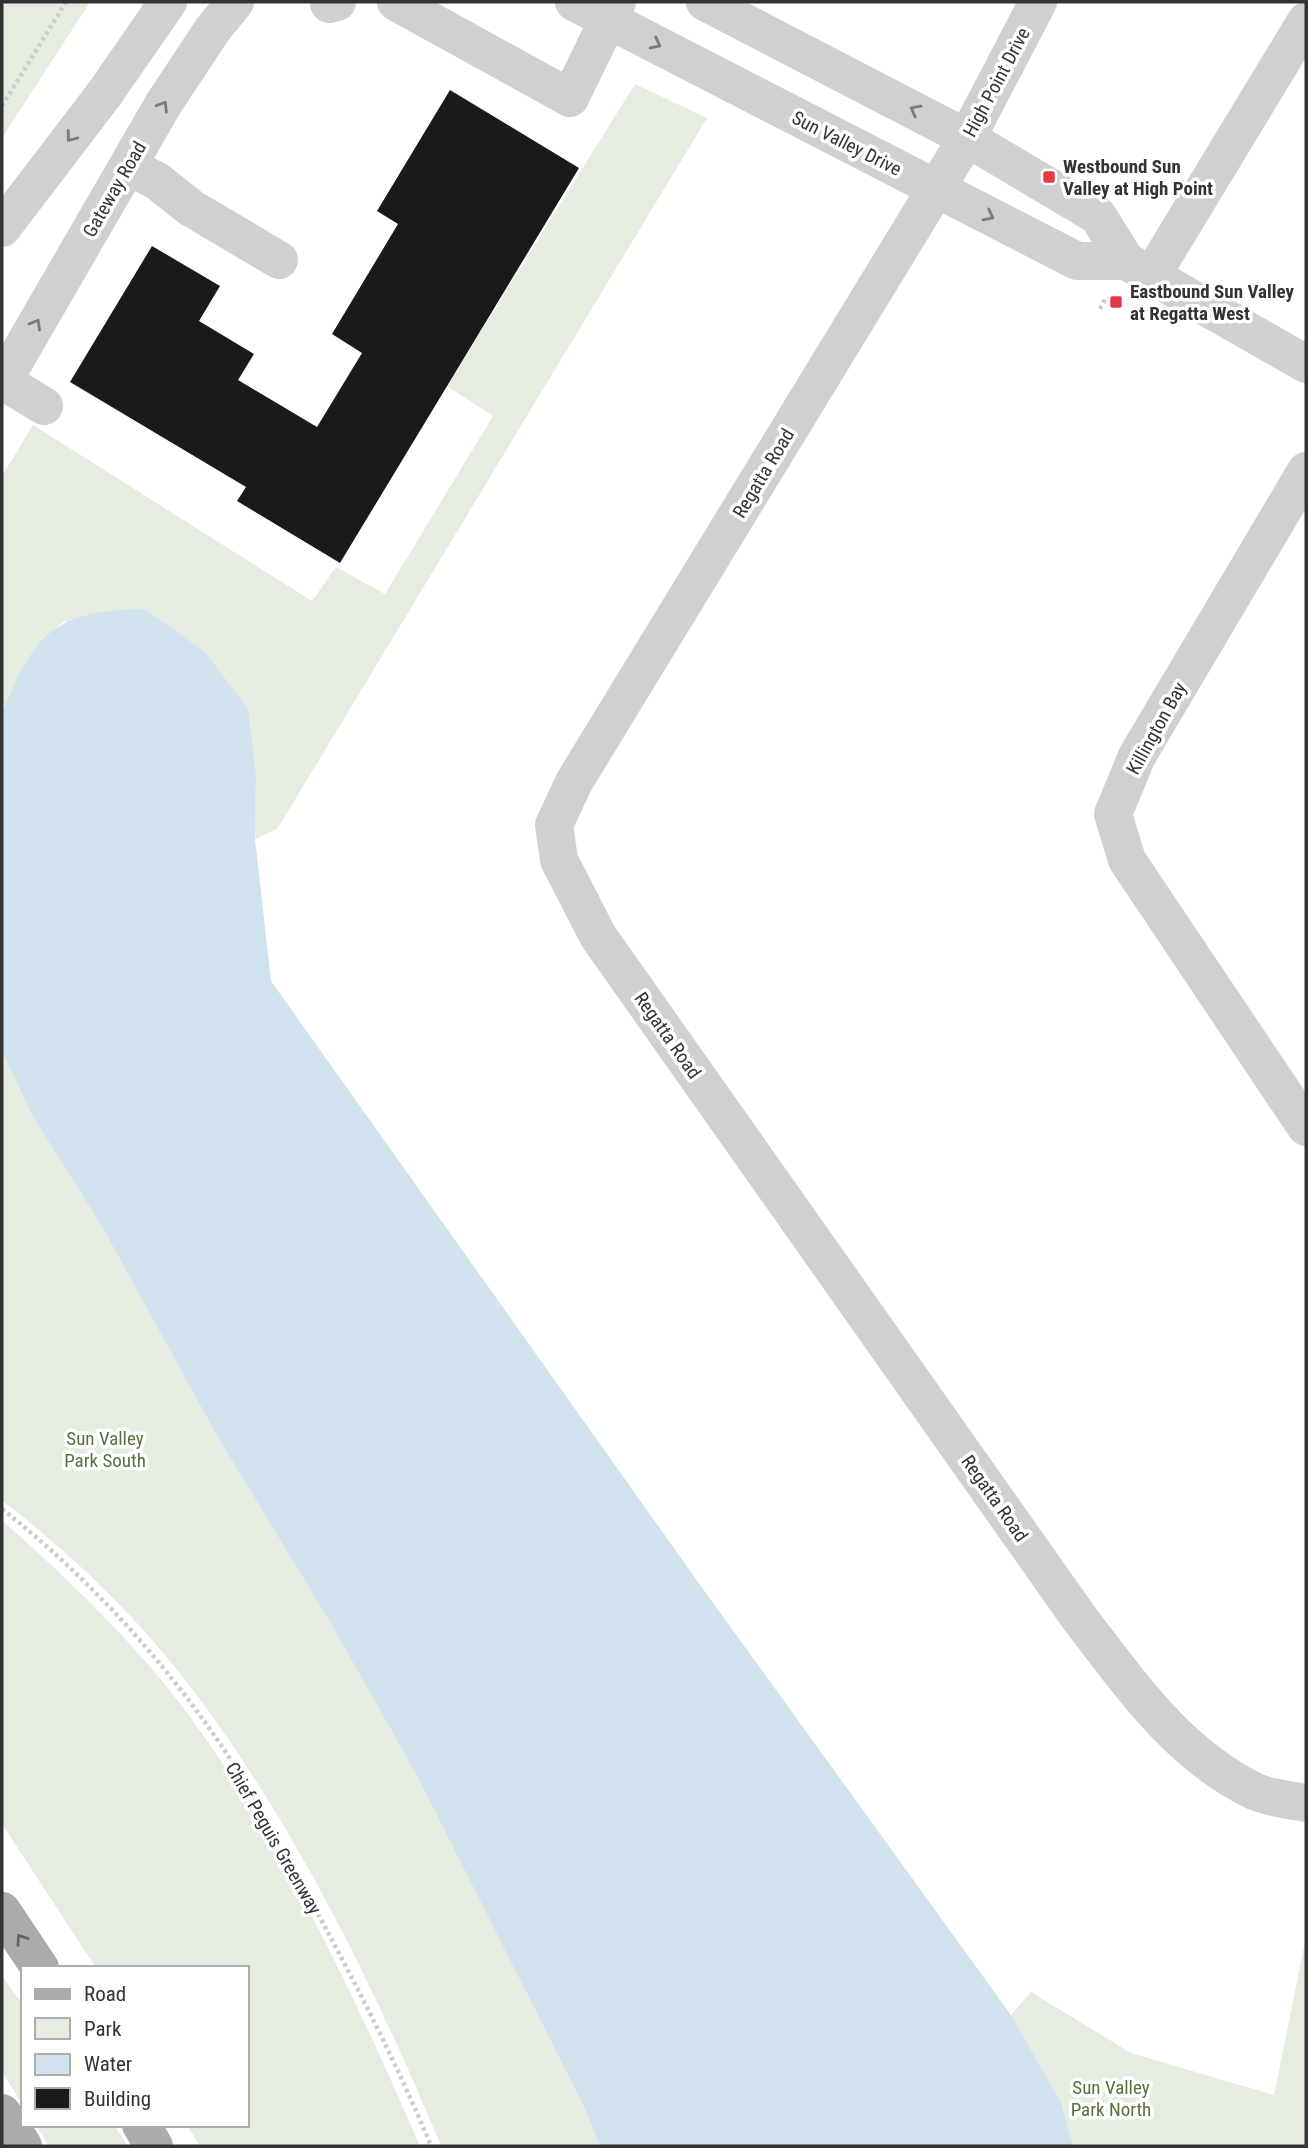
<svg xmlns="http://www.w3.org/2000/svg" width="1308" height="2148" font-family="'Roboto Condensed',sans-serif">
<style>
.green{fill:#e6ecdf}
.water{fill:#cfe2ee}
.building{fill:#1a1a1a}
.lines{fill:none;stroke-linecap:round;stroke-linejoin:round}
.path{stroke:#cdcdcd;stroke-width:4.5;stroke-dasharray:3.5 3.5;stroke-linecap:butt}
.minor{stroke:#d0d0d0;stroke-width:38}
.major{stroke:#ababab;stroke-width:38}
.oneway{stroke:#7a7a7a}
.oneway2{stroke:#636363}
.poi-dot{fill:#e63946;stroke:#fff;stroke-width:2.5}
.labels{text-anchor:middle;stroke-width:7;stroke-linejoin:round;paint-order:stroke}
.street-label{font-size:19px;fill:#333;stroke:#fff}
.poi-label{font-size:19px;font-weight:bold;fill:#333;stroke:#fff;text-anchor:start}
.park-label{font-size:19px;fill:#56703f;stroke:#fff}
</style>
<rect width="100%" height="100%" fill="#fff"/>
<!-- green -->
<g class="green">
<path d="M2 2H90L2 138Z"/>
<path d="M635 84 707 118 278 828 255 839 256 777 64 621C30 652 19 672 2 713V476L33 425 312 601 336 567 385 594 493 416 447 386Z"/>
<path d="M2 1052 33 1117 101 1225 217 1436 331 1624 417 1776 586 2111 600 2146H441C371 1977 273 1779 153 1641 107 1588 56 1543 2 1500Z"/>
<path d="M2 1520C59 1571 114 1623 163 1682 268 1811 354 1994 420 2146H200L187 2125H247V1968H96L2 1824Z"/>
<path d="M1306 1937V2146H1073L1061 2102 1011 2015 1031 1992 1131 2053 1274 2095Z"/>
<path d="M2 1976 23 2005V2105L2 2072Z"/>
<path d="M36 2125H114L128 2146H49Z"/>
</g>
<!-- water -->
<path class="water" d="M145 609 205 652 248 709 256 777 255 839 271 981 703 1589 1011 2015 1061 2102 1073 2146H600L586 2111 417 1776 331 1624 217 1436 101 1225 33 1117 2 1052V713C36 631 55 611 145 609Z"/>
<!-- building -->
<path class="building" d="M450 90 579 168 340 563 237 501 246 487 70 382 152 246 220 286 199 321 254 354 238 380 317 427 362 353 332 334 398 224 377 211Z"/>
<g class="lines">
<!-- path -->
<g class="path">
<path d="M2 106 66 2"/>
<path d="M1100 309 1106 298"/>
<path d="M2 1509C101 1587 188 1687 253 1795 276 1833 296 1873 317 1912 358 1988 398 2066 431 2146"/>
</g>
<!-- minor -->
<g class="minor">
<path d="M396 2 570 98 617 2"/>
<path d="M574 2 1077 261H1126"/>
<path d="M705 2 967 138 1098 216 1126 261 1306 364"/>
<path d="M1038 2 967 138 574 782 554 825 559 860 598 936 1080 1619C1130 1684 1178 1754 1254 1791 1269 1798 1290 1800 1306 1803"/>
<path d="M329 4 337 2"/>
<path d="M128 166 157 181 191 208 279 260"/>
<path d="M2 228 105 93 168 2"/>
<path d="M1152 275 1306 21"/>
<path d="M3 381 44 406"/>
<path d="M2 383 164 103 213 29 235 2"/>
<path d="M1306 471 1137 756 1113 814 1127 860 1306 1127"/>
</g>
<!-- major -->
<g class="major">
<path d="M2 1911 40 1968"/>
<path d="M2 2113 23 2146"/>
<path d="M141 2125 154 2146"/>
</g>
</g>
<!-- one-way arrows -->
<defs><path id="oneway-chevron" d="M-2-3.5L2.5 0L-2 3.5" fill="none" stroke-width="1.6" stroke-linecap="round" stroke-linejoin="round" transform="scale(1.75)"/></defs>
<g class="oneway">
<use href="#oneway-chevron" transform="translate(656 44) rotate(27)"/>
<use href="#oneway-chevron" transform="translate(163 106) rotate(-58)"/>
<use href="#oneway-chevron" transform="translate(915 110) rotate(-152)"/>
<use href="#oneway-chevron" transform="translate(71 137) rotate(127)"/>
<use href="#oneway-chevron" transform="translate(989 216) rotate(27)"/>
<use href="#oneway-chevron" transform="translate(36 324) rotate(-60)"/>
</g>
<use class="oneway2" href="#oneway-chevron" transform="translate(21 1939) rotate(-124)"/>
<!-- markers -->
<g class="poi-dot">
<rect x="1042" y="170" width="14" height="14" rx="3.5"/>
<rect x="1109" y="295" width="14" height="14" rx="3.5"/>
</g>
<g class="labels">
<!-- street labels -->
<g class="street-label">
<text transform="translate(996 82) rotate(-62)" y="7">High Point Drive</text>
<text transform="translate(847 143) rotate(27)" y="7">Sun Valley Drive</text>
<text transform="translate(114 189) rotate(-60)" y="7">Gateway Road</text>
<text transform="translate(763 473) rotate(-59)" y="7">Regatta Road</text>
<text transform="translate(1156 728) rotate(-61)" y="7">Killington Bay</text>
<text transform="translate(668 1035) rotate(55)" y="7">Regatta Road</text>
<text transform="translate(995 1498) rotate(55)" y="7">Regatta Road</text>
<text transform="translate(274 1838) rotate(60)" y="7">Chief Peguis Greenway</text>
</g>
<!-- poi labels -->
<g class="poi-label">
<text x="1063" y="173">Westbound Sun<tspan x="1063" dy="22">Valley at High Point</tspan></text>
<text x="1130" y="298">Eastbound Sun Valley<tspan x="1130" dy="22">at Regatta West</tspan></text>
</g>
<!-- park labels -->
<g class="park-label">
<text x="105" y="1445">Sun Valley<tspan x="105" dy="22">Park South</tspan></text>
<text x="1111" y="2094">Sun Valley<tspan x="1111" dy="22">Park North</tspan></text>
</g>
</g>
<!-- border -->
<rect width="1308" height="2148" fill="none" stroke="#333333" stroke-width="7"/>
<!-- legend -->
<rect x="21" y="1966" width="228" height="161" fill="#ffffff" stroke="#adadad" stroke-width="2"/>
<rect x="35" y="1989" width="35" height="10" fill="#ababab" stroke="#adadad" stroke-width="2"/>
<text x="84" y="2001" font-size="21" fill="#333333">Road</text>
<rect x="35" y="2018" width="35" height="21" fill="#e6ecdf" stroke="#adadad" stroke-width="2"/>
<text x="84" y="2036" font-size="21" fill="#333333">Park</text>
<rect x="35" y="2054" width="35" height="21" fill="#cfe2ee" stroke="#adadad" stroke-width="2"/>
<text x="84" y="2071" font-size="21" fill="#333333">Water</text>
<rect x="35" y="2088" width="35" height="21" fill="#1a1a1a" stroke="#adadad" stroke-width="2"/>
<text x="84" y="2106" font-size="21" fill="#333333">Building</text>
</svg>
